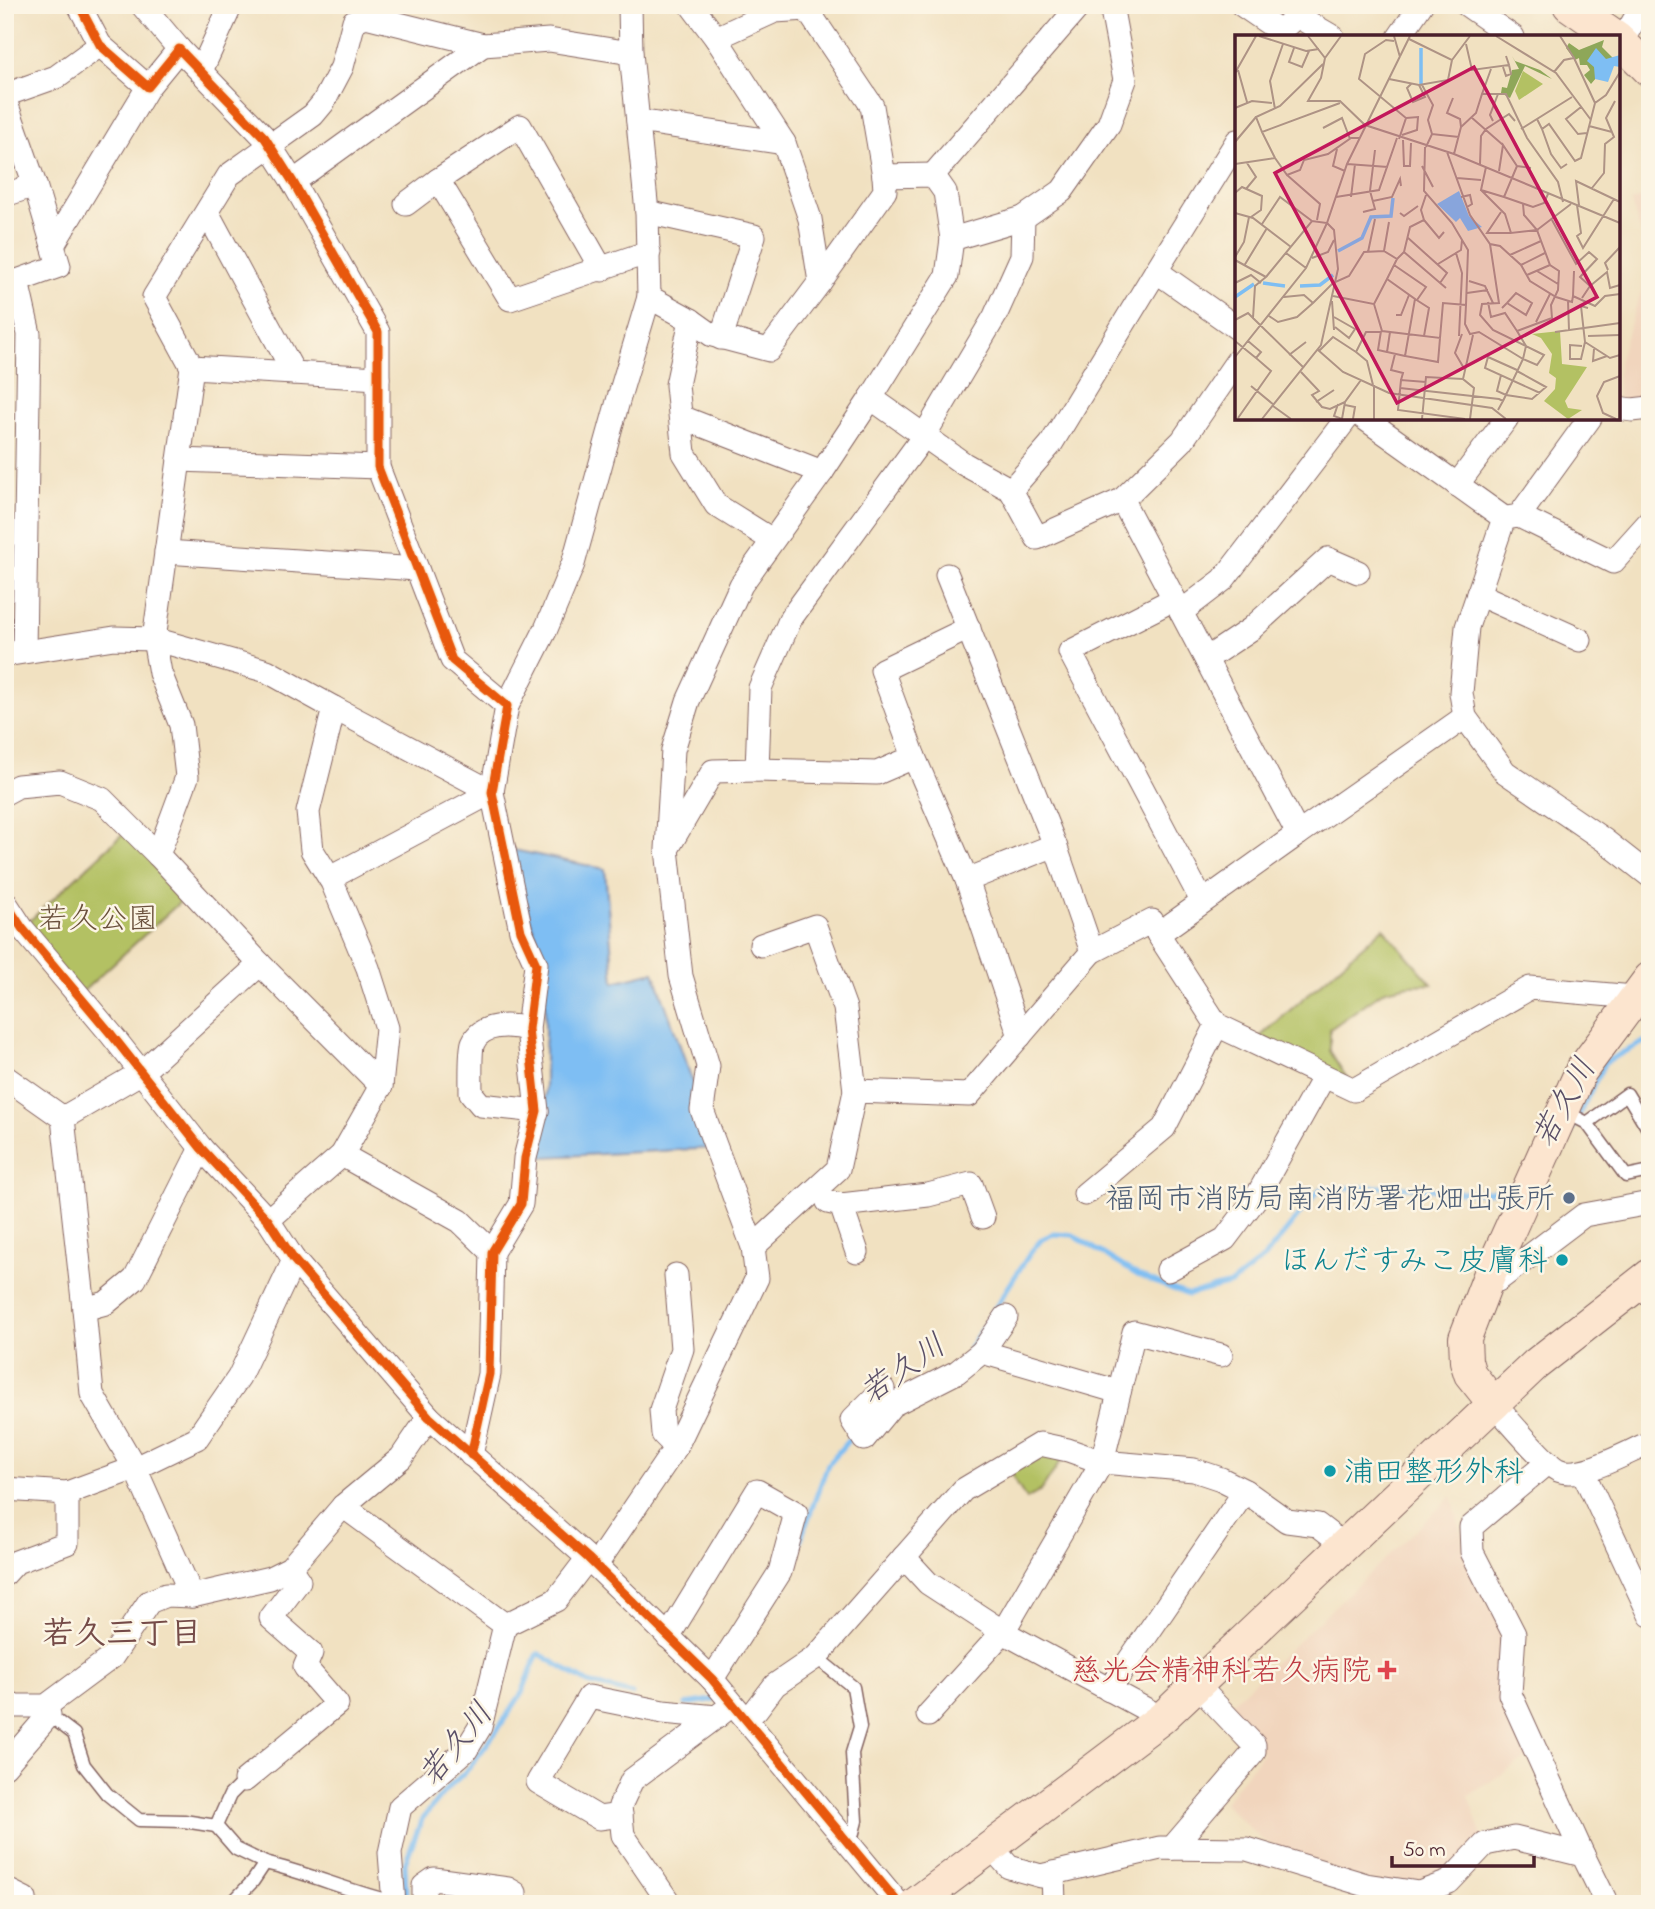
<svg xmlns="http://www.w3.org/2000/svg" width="1655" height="1909" font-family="'Indie Flower','Klee One',sans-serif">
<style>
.built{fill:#f1d5bd}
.green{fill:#b3c163;stroke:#7e7047;stroke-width:2}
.water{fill:#7ebef3;stroke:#646e8f;stroke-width:2}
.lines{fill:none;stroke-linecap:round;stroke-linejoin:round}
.stream{stroke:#7ebef3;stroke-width:5}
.lane-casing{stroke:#846360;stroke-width:15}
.street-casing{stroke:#846360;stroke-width:25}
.secondary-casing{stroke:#846360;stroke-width:34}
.lane{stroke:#fff;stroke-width:12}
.street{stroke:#fff;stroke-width:23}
.secondary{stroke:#fce5cf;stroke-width:32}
.cycleway-casing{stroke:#fcf5e5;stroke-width:13}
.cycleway{stroke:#e8590c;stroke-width:9}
.service-dot{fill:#5c6f8a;stroke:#fcf5e5;stroke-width:2.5}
.culture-dot{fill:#0f9aa8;stroke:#fcf5e5;stroke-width:2.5}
.health-dot{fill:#e0444e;stroke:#fcf5e5;stroke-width:2.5}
.labels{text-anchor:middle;stroke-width:5;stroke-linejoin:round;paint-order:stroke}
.park-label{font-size:30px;fill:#6a503c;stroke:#fcf5e5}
.service-label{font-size:30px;fill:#4e5e75;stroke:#fcf5e5;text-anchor:end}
.culture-label{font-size:30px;fill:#0d838f;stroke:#fcf5e5;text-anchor:end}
.health-label{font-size:30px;fill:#be3a42;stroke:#fcf5e5;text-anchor:end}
.water-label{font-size:32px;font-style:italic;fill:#5a4f67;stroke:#fcf5e5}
.neighbourhood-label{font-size:32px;font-weight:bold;fill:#754b48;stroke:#fcf5e5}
.inset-river{fill:none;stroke:#7ebef3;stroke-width:3.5}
.inset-road{fill:none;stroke:#ae9385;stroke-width:2}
.view{fill:#c2185b;fill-opacity:0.15;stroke:#c2185b;stroke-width:3.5}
.inset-edge{fill:none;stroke:#4a1f2b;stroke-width:3.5}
</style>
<rect width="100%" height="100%" fill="#fcf5e5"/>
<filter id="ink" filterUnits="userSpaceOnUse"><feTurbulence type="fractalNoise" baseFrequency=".0143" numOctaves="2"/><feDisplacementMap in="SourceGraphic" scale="14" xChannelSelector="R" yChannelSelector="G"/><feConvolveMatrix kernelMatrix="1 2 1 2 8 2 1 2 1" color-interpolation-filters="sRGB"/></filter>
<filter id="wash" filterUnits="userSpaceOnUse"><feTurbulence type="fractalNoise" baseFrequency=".00686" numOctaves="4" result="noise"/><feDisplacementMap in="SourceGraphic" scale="28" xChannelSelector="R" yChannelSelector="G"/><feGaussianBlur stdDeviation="1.57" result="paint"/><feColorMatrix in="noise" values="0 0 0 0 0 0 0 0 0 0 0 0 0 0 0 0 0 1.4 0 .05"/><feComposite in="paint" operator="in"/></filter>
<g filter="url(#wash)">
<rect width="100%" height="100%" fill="#f1e1c1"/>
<!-- built -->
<g class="built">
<path d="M1650 194V262L1631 202Z"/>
<path d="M1650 264V402L1618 403V362Z"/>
<path d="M1452 1496 1468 1562 1508 1641 1536 1752 1468 1796 1483 1840 1447 1872 1414 1887 1359 1880 1263 1841 1224 1803 1263 1752 1224 1710Z"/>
</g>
<!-- green -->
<g class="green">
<path d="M130 827 192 891 79 995 22 928Z"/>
<path d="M1383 928 1432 984 1410 985 1385 990 1330 1029V1051L1354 1090 1253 1043Z"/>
<path d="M1068 1450 1041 1491 1026 1499 1005 1464Z"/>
</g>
<!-- water -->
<path class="water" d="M504 848 605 869 614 982 654 972 716 1148 525 1158 545 1094V961Z"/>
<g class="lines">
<!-- stream -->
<g class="stream">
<path d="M1570 1133 1605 1062 1650 1039"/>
<path d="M969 1349 1030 1253 1042 1239 1053 1234 1073 1235 1139 1276 1188 1295 1231 1284 1264 1258 1320 1189C1348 1188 1378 1186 1407 1187 1443 1190 1480 1197 1515 1187"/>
<path d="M799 1544 828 1464 853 1435"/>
<path d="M686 1704 712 1700 717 1693"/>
<path d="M406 1904 405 1863 422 1819 445 1791 470 1767 498 1729 522 1693 538 1653 588 1683 632 1694"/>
</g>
</g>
</g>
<g filter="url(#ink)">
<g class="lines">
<!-- lane casing -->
<g class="lane-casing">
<g id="lane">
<path d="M1562 1110 1587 1123 1626 1176 1650 1171"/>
<path d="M1587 1123 1627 1094 1650 1132"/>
<path d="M816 1657 853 1687 860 1727 852 1753 856 1821 850 1844"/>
<path d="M49 1715 74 1734 84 1765 107 1794 139 1820 184 1821 216 1826 230 1795 245 1780"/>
<path d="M216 1826 236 1849 265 1863 253 1881 231 1904"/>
<path d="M265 1863C309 1873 350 1892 394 1902"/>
</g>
</g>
<!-- street casing -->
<g class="street-casing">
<g id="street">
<path d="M79 5 100 45 148 87 179 49 265 138 293 182 378 332V467L452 660 507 706 492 792 521 931 536 964 528 1029 537 1111 525 1158 521 1204 492 1252 489 1374 471 1455"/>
<path d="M142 5 179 49"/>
<path d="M804 5 872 106 884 176 933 175 945 192 952 239 947 276 871 398 964 464 1011 490 1051 444 1156 271 1237 328"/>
<path d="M1242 5 1280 31 1297 16 1333 37"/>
<path d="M1467 5 1513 37"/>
<path d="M1399 37 1421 5"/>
<path d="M716 38 775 11 807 9"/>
<path d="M1618 48 1643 5"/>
<path d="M631 53 647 212 754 236 721 338"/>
<path d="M201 71 231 5"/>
<path d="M5 95 56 77 100 45"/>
<path d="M5 100 35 185 5 195"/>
<path d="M638 121 784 143"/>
<path d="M933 175 1080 5"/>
<path d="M293 182 483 45"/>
<path d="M406 204 438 180"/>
<path d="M207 212 294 373"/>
<path d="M647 212 649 297"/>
<path d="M952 239 1023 218 1062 191 1109 124 1125 80 1111 5"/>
<path d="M53 245 148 87"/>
<path d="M602 270 520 126 438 180 510 299 649 252"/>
<path d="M1156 271 1237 141"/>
<path d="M17 281 59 266 35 185"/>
<path d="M820 282 885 191 884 176"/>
<path d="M5 284 17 281 29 334 24 651"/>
<path d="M691 320 677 385 684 453 716 505 772 540"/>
<path d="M192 367 378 378"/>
<path d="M1618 408 1632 410 1650 408"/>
<path d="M681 417 822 472"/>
<path d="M1364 418 1504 518 1467 627 1461 693 1465 717 1505 772 1604 840 1650 876"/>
<path d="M179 460 378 467"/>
<path d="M1457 485 1507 418"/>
<path d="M1011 490 1037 538 1122 500"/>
<path d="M1519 516 1613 562 1650 521"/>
<path d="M1506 518 1519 516 1590 418"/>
<path d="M166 552 417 569"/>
<path d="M947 575 1055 845 1092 952"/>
<path d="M1478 594 1580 640"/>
<path d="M1174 599 1070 652 1202 901"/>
<path d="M1181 612 1122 500 1182 441 1237 361"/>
<path d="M969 628 882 670 914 757 967 880 1020 1036"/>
<path d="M5 655 114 638 154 639 192 367 154 297 229 175 313 115 323 103 342 67 354 21 366 16 483 45 549 40 631 53 630 5"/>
<path d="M1206 659 1251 629 1328 559 1358 572"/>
<path d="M507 706 546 629 573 564 620 394 649 297 691 320 712 335 769 350 820 282 810 219 784 143 716 38 691 5"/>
<path d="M757 770 877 773 914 757"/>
<path d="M5 793 18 786 60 782 102 799 158 855 260 964"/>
<path d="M1298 834 1465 717"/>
<path d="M669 846 713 771 757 770 760 688 791 618 924 436 995 316 1022 256 1023 218"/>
<path d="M158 855 187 777 181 725 160 673 154 639 267 671 334 708 308 812 312 850 332 882 368 968 387 1028 381 1086"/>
<path d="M330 878 492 792 334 708"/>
<path d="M967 880 1055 845"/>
<path d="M5 902 22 928 111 1034 201 1148 268 1220 294 1260 429 1417 588 1558 712 1679 899 1904"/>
<path d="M761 945 815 926 845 1008 855 1091"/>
<path d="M1217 1025 1354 1090 1530 988 1634 997 1647 996"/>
<path d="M528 1029C511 1025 482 1022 473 1043 470 1050 471 1083 471 1093L481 1105 537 1111"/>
<path d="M5 1077 63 1118 84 1309 106 1303 135 1279 201 1148"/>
<path d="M63 1118 142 1072 260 964 381 1086 342 1155 268 1220"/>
<path d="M342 1155 460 1221 492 1252"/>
<path d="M1085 1194 1164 1128 1217 1025 1158 934 1298 834 1181 612 1223 580 1347 418"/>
<path d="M828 1202 841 1205 857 1252"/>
<path d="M841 1205 928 1195 971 1184 983 1217"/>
<path d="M753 1247 838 1169 855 1091 969 1095 1092 952 1152 921 1158 934"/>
<path d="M1168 1270 1225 1239 1256 1198 1324 1076"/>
<path d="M676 1275 682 1349 661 1410 663 1434 676 1447"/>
<path d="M1489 1276 1498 1280 1584 1215 1650 1203"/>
<path d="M84 1309 92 1394 135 1468 192 1596"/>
<path d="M982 1352 1006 1317"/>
<path d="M883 1389 852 1420 864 1439 892 1405 957 1372 982 1352 1119 1392"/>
<path d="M1494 1404C1506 1417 1545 1464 1558 1470 1581 1480 1627 1452 1650 1443"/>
<path d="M1548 1462 1471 1527 1472 1552 1514 1634 1510 1694 1583 1855"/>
<path d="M1583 1472 1650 1615"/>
<path d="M5 1489 67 1493 135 1468 197 1438 239 1377 294 1260"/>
<path d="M343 1506 505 1625 556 1600 588 1558"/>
<path d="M904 1557 928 1583 1003 1632 1162 1718"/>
<path d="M596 1565 676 1447 757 1278 753 1247 702 1110 708 1066 681 976 667 849 673 750 688 701 741 585 822 472 871 398"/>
<path d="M5 1574 16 1562 67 1543V1493"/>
<path d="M668 1637 757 1491 796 1513 780 1572 712 1679"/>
<path d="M1109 1690 1245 1491"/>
<path d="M5 1700 15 1706H46L112 1657 149 1602 166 1595 192 1596 270 1578 290 1568 343 1506 401 1458 429 1417"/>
<path d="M928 1715 1003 1632 1102 1462 1134 1332 1221 1355"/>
<path d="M746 1719 756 1710 775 1685 816 1657 963 1490 1040 1444 1068 1450 1102 1462 1194 1470 1221 1479 1245 1491 1287 1521 1318 1525 1345 1546"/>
<path d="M5 1766 49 1715 46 1706"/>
<path d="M245 1780 337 1704 305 1667 311 1653 271 1618 299 1581 290 1568"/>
<path d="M621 1815 599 1818 538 1782 589 1697 663 1712 717 1717"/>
<path d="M992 1848 1009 1867 1041 1876 1160 1848 1247 1849 1366 1885 1419 1893 1449 1882 1485 1844 1514 1838 1583 1855 1607 1904"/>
<path d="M1172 1848 1254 1752V1745L1197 1685"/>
<path d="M1053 1873 1054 1904"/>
<path d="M5 1889 25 1899 23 1904"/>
<path d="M394 1904 390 1853 400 1807 466 1750 480 1727 505 1625"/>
<path d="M424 1904V1886L434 1879 508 1889 515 1893 514 1904"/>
<path d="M670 1904 623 1835 620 1806 632 1780 723 1712"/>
</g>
</g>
<!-- secondary casing -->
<g class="secondary-casing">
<g id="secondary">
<path d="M1569 5 1615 37"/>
<path d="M1618 39 1650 71"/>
<path d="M1494 1404 1470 1374 1466 1361 1465 1338 1489 1276 1581 1071 1650 978"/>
<path d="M915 1904 1162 1718 1536 1364 1650 1275"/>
</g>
</g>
<!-- lane -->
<use href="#lane" class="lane"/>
<!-- street -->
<use href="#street" class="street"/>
<!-- secondary -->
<use href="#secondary" class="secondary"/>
<!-- cycleway casing -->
<g class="cycleway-casing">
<g id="cycleway">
<path d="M79 5 100 45 148 87 179 49 265 138 293 182 378 332V467L452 660 507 706 492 792 521 931 536 964 528 1029 537 1111 525 1158 521 1204 492 1252 489 1374 471 1455"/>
<path d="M5 902 22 928 111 1034 201 1148 268 1220 294 1260 429 1417 588 1558 712 1679 899 1904"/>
</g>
</g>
<!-- cycleway -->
<use href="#cycleway" class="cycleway"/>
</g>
</g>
<!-- markers -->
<circle class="service-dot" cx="1569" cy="1198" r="7"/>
<g class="culture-dot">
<circle cx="1562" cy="1260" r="7"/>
<circle cx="1330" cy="1471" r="7"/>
</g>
<path class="health-dot" d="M1383.5 1659.5h7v7h7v7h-7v7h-7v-7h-7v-7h7z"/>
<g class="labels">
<!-- park labels -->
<g class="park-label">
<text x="98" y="928">若久公園</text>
</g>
<!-- service labels -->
<g class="service-label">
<text x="1555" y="1208">福岡市消防局南消防署花畑出張所</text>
</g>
<!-- culture labels -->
<g class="culture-label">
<text x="1548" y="1270">ほんだすみこ皮膚科</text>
<text x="1344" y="1481" text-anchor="start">浦田整形外科</text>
</g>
<!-- health labels -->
<g class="health-label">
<text x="1371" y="1680">慈光会精神科若久病院</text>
</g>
<!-- water labels -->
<g class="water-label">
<text transform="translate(1563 1102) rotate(-61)" y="11">若久川</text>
<text transform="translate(902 1368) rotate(-35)" y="11">若久川</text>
<text transform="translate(455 1743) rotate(-51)" y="11">若久川</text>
</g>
<!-- neighbourhood labels -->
<g class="neighbourhood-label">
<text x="122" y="1643">若久三丁目</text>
</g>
</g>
<!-- overview -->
<g transform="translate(1235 35)">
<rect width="385" height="385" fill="#f1e1c1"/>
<path d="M288 36 308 49 284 65 280 56ZM325 296 327 329 352 332 330 366 333 373 347 375 333 384 309 366 320 354 321 343 314 338 317 319 306 303 297 299Z" fill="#b3c163"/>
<path d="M369 5 367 12 378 23 356 49 349 40 355 35 352 30H345L344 23 340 25 331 13 334 8 344 15ZM277 21 280 26 305 35 317 44 290 31 275 63 266 58 267 52 272 53 277 35 284 34Z" fill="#8ea759"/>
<path d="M361 13 371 24 385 20V32L379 31 373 47 360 44 359 32 352 26ZM224 156 234 181 247 192 233 196 225 183 221 187 202 169Z" fill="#7ebef3"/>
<path class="inset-river" d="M186 13V49M103 216 127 203 136 182 156 181 158 163M28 248 50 251M65 251 85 250 98 240M0 262 19 249"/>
<path class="inset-road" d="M24 1 71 16 84 14M73 1 90 23 86 43 73 66H105L130 90 219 119 385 188M159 1 165 22M261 1 321 38 356 85M325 1 339 23M159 6 151 5 130 19 124 44 171 83 164 104M231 9 237 35 274 30 271 21M59 13 54 27 67 32 74 16M90 23 106 1M217 25 235 1M268 32 271 41 276 39 274 30M3 35 12 67M319 37 329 25 339 23 360 68M0 38 21 1M154 44 184 50 213 45 217 25 174 4M176 49 172 53 178 67 190 62 184 50M187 50 198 70 193 85 197 99M247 59 256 34M218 63 212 78 225 84 226 92M346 72 331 84 343 99 352 98M0 73 17 66 37 68M40 74 35 46 48 9M236 82 268 110M302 84 307 94 314 89 340 126 346 123 360 68 371 60 385 37M258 86 255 80 263 59M354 91 377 97M88 93 107 83 115 104M286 94 337 62M307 94 316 119 326 133 332 129M27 97 21 82 45 71 88 29M167 100 182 95 183 82 171 83M168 105 169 131H175L176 108M0 107 21 82M190 112 189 156 217 188 233 215 231 270M191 112 197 99 224 102M102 114 98 131 110 136M212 117 235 180 255 209 265 211 286 230 295 246 321 262 337 267 338 261 360 271 370 261 385 259M219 119 226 92 241 78 247 59H271L292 103 323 147 328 167M40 123 27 97 105 68M0 129 40 123 52 140 65 135 69 125 93 119 116 103H124M112 129 153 132M245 129 246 101 251 94 274 79 280 86M187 131 198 152M251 132 246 155 269 162 282 131M264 136 268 110 282 131 296 133M52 140 85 169 82 185M222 143 246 145M357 153 369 138 370 109 379 102 371 83 380 66M11 154 21 142 12 128M246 155 270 179 276 198 302 195 289 180 288 169M0 158 7 152 27 161 26 175 16 182M101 162 144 155 162 103M116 162 120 129M226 162 235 160 237 169 232 172M269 162 298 172 309 168 313 159M138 166 157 162 165 144 166 151M342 170 346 198 342 201 348 213 379 164M344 170 341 146 385 167M128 177 140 174 135 156 140 115M266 177 252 198H276M0 178 18 183 56 212M165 178 169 181 183 171M189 185 204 203 209 197M317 185 341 229 354 217 362 224 345 242 355 251 347 263M154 187 149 216 162 224 152 244 180 264 170 321 203 327 205 303M27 189 45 162 77 186M172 202 212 238 205 248M255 209 264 268 247 269 245 280 258 295 309 320 302 330 288 324 268 366M133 217 140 184M169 217 211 253M51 218 71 233M275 220 306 206M0 222 9 207 14 182M77 223 93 217 99 205M162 224 169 217 175 192 189 185 186 175 191 160M0 225 31 242 20 251 18 283 69 333M203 229 221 218M159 230 191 252 182 265M286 230 310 218M9 231 32 193M373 235 370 228 385 212M302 236 323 249M292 240 315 230M234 246 250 251 258 268M0 248 16 240 26 248M355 251 372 237 375 253 385 250M232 258 253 255M98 261 139 269 147 296 205 303 208 268 231 270 230 289 235 299 244 297 288 324 291 311 282 296 317 283 316 270 323 255 324 236 315 230 302 195 336 169M338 261 339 236M180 264 194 273 189 301M97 266 99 295M333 266 334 295M253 267 256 282 270 278 282 296M78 268 98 248 114 241 129 217 149 216M139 269 152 244M267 273 272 268 281 258 297 268 291 280 272 268M353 273 346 271 350 307 375 323 385 320M161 280H166L174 260M34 281 43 287 62 282 78 268 69 260 49 262M99 282 120 294 114 303 100 292M0 285 13 278 18 283M301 287 315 259M146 296 143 315 152 317M155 297 152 317 170 321M320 297 385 288M227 299 220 318 230 335M224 301 227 238 221 218 226 215 227 205M353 301 385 300M0 306 21 323M347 311 335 310V324H346L350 307M359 314 358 326 372 321M83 315 108 337 154 358 257 373 271 384M84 316 98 302 121 317M160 319 156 335 168 338 166 345M54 320 71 307M0 322 71 233 92 188 77 186 31 242M282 335 253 322 250 333 305 358M66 337 84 356 77 360 87 372 95 374 110 367M266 340 262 356 271 360 297 364 311 352 282 336M191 347 166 345 163 375 230 384M138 350 132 326 121 317 131 297H146M16 351 39 370M165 353 264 364 268 366 263 375M81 367 99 355M103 369 99 381 107 384 110 367 126 345M110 370 120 372 118 384M38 371 56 384M3 383 36 336 21 323 26 317 13 306M27 384 86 310 103 234 99 195 92 188 112 129 175 1M139 384V350M187 384 191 342 228 344M235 384 239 353 228 344 238 300M381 384 368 378 362 361 369 347 385 341"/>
<path class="view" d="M239 32 362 262 162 368 40 138Z"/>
<rect width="385" height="385" class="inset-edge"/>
</g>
<!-- margin -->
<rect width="1655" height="1909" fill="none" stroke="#fcf5e5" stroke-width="28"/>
<!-- scale -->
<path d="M1392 1856v10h142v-10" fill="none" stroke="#4a1f2b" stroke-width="3.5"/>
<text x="1403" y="1856" font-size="21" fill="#4a1f2b" stroke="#fcf5e5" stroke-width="5" paint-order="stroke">50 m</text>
</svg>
